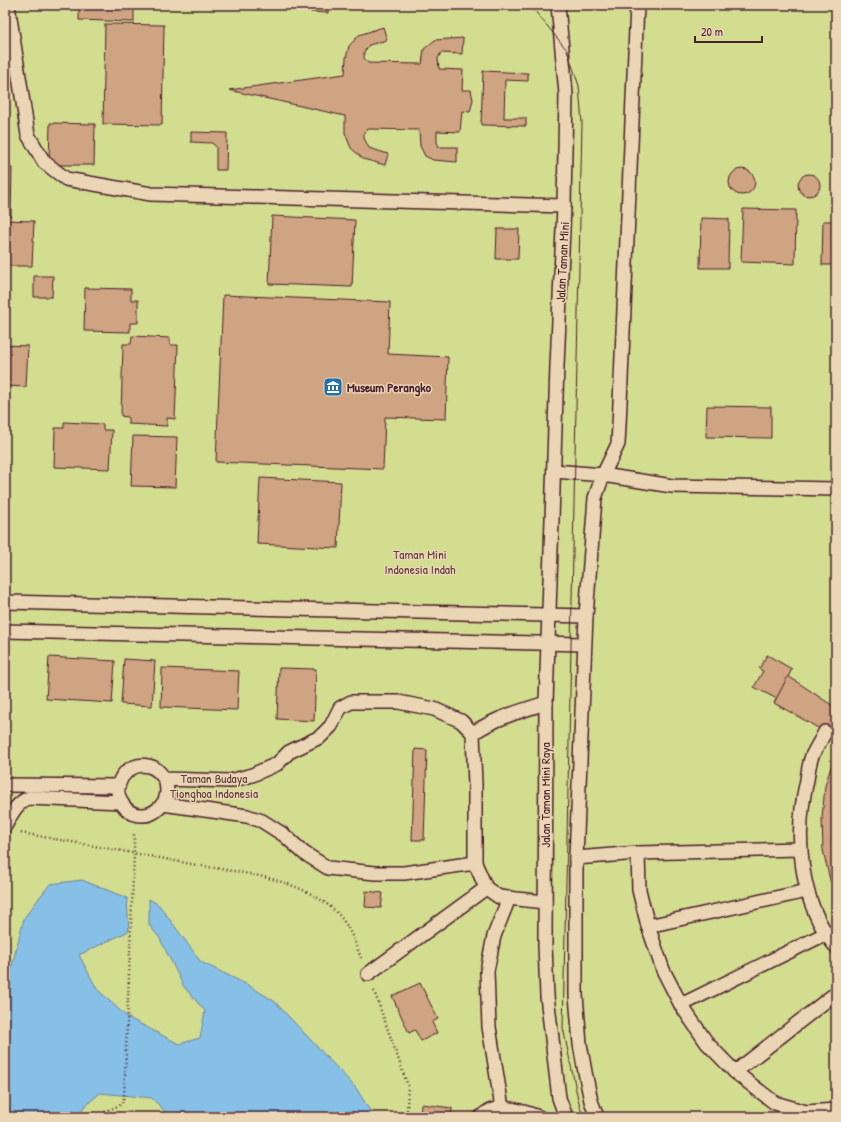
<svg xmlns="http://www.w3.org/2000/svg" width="841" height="1122" font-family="'Patrick Hand',sans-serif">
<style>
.green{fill:#d2dd90;stroke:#8e7e5e}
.water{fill:#87c0e6;stroke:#6f809b}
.building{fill:#cfa482;stroke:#4a1f2b}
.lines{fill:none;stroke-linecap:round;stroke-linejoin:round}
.service-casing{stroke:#4a1f2b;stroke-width:16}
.path{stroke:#4a1f2b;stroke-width:2.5;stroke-dasharray:1 3;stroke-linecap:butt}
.service{stroke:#ead5b4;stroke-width:13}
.tram{stroke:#4a1f2b;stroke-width:1}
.labels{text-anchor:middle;stroke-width:3;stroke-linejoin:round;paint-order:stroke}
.street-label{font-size:13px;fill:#4a1f2b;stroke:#ead5b4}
.poi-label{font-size:13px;font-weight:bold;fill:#4a1f2b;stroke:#ead5b4;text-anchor:start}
.park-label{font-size:13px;fill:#5e3c3a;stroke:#ead5b4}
</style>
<rect width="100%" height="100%" fill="#e4c9a7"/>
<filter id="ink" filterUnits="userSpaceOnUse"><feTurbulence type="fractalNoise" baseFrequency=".025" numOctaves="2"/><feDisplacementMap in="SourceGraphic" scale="8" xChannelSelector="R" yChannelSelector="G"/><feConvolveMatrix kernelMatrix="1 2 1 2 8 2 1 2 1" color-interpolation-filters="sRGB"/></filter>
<g filter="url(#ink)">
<!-- green -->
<rect class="green" x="5" y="5" width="831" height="1112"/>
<!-- water -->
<path class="water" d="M82 880 127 898 129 931 79 955 97 989 127 1017 179 1044 200 1038 205 1011 184 987 159 937 149 925V899L159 905 201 962 248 985 274 1001 356 1088 370 1111V1117H170L152 1098 100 1093 81 1110 76 1117H5V979L9 977 24 918 50 884Z"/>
<!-- building -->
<g class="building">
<path d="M79 5H134V22L79 20Z"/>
<path d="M311 5H349V6L328 5V13L311 12Z"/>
<path d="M105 24 164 25 162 125 103 124Z"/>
<path d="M383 27 387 40 369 45 364 52V58L368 63 422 64 424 49 435 40 463 38 462 54 441 53 438 58 439 69 463 70 462 90H471L473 100 470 112 462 111 460 132 437 131V142L439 147H457V162L433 160 425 156 420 146 419 130 368 129 364 132V138L369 148 388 154 385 165 363 159 351 148 345 133V116L229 90 345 74 346 58 349 46 359 35Z"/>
<path d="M483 71 528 73V81L505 80 504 118H526V126L481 125Z"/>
<path d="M50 123 95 124 94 165H49Z"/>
<path d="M191 132 227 133 226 170H216V147L212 143 191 142Z"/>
<path d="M5 167 12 168 11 216H5Z"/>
<circle cx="742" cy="182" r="13"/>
<circle cx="809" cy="185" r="11"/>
<path d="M743 209 796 210 795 264 741 262Z"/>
<path d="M272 216 355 220 352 287 269 284Z"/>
<path d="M701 218 729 219 728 268H700Z"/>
<path d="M5 220 34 221 32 266H5Z"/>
<path d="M823 221H836V265H822Z"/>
<path d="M497 229H519L518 259H496Z"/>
<path d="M34 276H53L52 297H34Z"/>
<path d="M85 288 131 289V300H138V323H130V332L84 331Z"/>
<path d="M223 295 390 302 388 354 448 357 446 419 385 417 383 469 216 462Z"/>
<path d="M132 336 170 338V345H178L175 419 167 418V426L128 424V417L121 416 123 344H131Z"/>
<path d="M5 345 28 346 26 387 5 386Z"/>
<path d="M5 395H7L6 423H5Z"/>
<path d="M707 406 771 407V438L706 437Z"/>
<path d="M64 422 103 424V430H112L110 469 54 467 55 428H64Z"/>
<path d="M133 436 177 437 175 487 131 486Z"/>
<path d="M260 478 341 482 338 548 257 544Z"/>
<path d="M767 655 792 669 777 699 754 687 763 671 759 669Z"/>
<path d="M49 657 115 661 112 703 46 699Z"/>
<path d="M124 659 155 661 152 706 121 704Z"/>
<path d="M162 668 239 671 237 710 161 707Z"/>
<path d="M279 668 316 669 314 721 277 719Z"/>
<path d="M788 676 836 708V738L774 703Z"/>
<path d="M415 749 427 750 424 840H412Z"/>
<path d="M836 751V894L830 880 823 850 822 818 825 786Z"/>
<path d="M366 891 383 893 381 908 365 907Z"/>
<path d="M420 983 438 1019 432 1022 437 1033 421 1041 415 1030 409 1033 392 996Z"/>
<path d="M421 1104 452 1108 451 1117H420Z"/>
<path d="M110 1114 139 1115 141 1117H106Z"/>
</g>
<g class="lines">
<!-- service casing -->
<g class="service-casing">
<g id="service">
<path d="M8 5 28 135 44 162 66 179 151 194 564 206"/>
<path d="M558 5 566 94 564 206 557 366 546 703 545 945 547 996 559 1098 566 1117"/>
<path d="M554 471 603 475 672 486 836 489"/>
<path d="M5 602 586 616"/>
<path d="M5 631 584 644"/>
<path d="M825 732C821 740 816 748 812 756 809 764 808 772 807 780 794 835 799 903 836 947"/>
<path d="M473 733C496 718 520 711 546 703"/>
<path d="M5 785 118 786"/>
<path d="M163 804 247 816 262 821 284 835 304 853 328 868 375 873H404L475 863V785L473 733 461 721 434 709 398 702H351L340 708 331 726 320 737 289 752 277 764 252 775 230 781 165 779C160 773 156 767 148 766 126 761 109 787 123 805 127 811 134 815 141 815 154 816 167 804 167 791 167 787 166 782 165 779"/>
<path d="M5 826C11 815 16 803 29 798L121 802"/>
<path d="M638 853 639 890 648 926 663 970 681 1005 707 1043 735 1072 775 1103 806 1112 836 1110"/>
<path d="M576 858 638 853 800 849"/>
<path d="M475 863 486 888 499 897 545 902"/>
<path d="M648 926 807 891"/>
<path d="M368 974 486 888"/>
<path d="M681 1005 825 934"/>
<path d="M735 1072 836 993"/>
<path d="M502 1108 489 1027 487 971 494 936 509 898"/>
<path d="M481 1117C497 1101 521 1111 539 1117"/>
<path d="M597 1117 591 1101 585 1072 580 1044 576 995V858L586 616 595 498 603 475 618 444 619 426 637 5"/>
</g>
</g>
<!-- path -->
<g class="path">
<path d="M21 833C78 843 135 853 191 864 239 873 295 876 333 909 348 922 354 940 361 958"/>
<path d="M374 991 408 1086 407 1112 405 1117"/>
<path d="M94 1117 122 1104 124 1098 134 853V833"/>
</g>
<!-- service -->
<use href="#service" class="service"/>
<!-- tram -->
<path class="tram" d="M530 5 567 50 579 86 582 123 563 1028 578 1099 583 1117"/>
</g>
</g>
<!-- icons -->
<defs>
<g id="museum-square" transform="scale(1)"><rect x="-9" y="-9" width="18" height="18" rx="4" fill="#1f6fb2" stroke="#ead5b4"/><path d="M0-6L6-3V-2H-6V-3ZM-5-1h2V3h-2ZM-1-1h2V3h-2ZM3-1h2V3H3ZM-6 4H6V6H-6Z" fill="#fff"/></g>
</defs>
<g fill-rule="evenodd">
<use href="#museum-square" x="333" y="387"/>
</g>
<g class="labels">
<!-- street labels -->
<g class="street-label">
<text transform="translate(562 262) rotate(-87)" y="5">Jalan Taman Mini</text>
<text transform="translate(545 795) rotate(-90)" y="5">Jalan Taman Mini Raya</text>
</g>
<!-- poi labels -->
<g class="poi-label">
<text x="347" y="392">Museum Perangko</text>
</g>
<!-- park labels -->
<g class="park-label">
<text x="420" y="559">Taman Mini<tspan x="420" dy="15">Indonesia Indah</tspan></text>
<text x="214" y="783">Taman Budaya<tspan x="214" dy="15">Tionghoa Indonesia</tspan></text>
</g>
</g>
<!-- margin -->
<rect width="841" height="1122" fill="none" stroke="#ead5b4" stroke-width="20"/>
<rect x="10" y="10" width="821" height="1102" fill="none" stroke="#4a1f2b" stroke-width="1.5" filter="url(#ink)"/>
<!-- scale -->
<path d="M695 36v6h67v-6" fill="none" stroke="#4a1f2b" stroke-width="2"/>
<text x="701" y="36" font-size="12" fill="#4a1f2b" stroke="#ead5b4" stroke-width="3" paint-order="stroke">20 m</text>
</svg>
